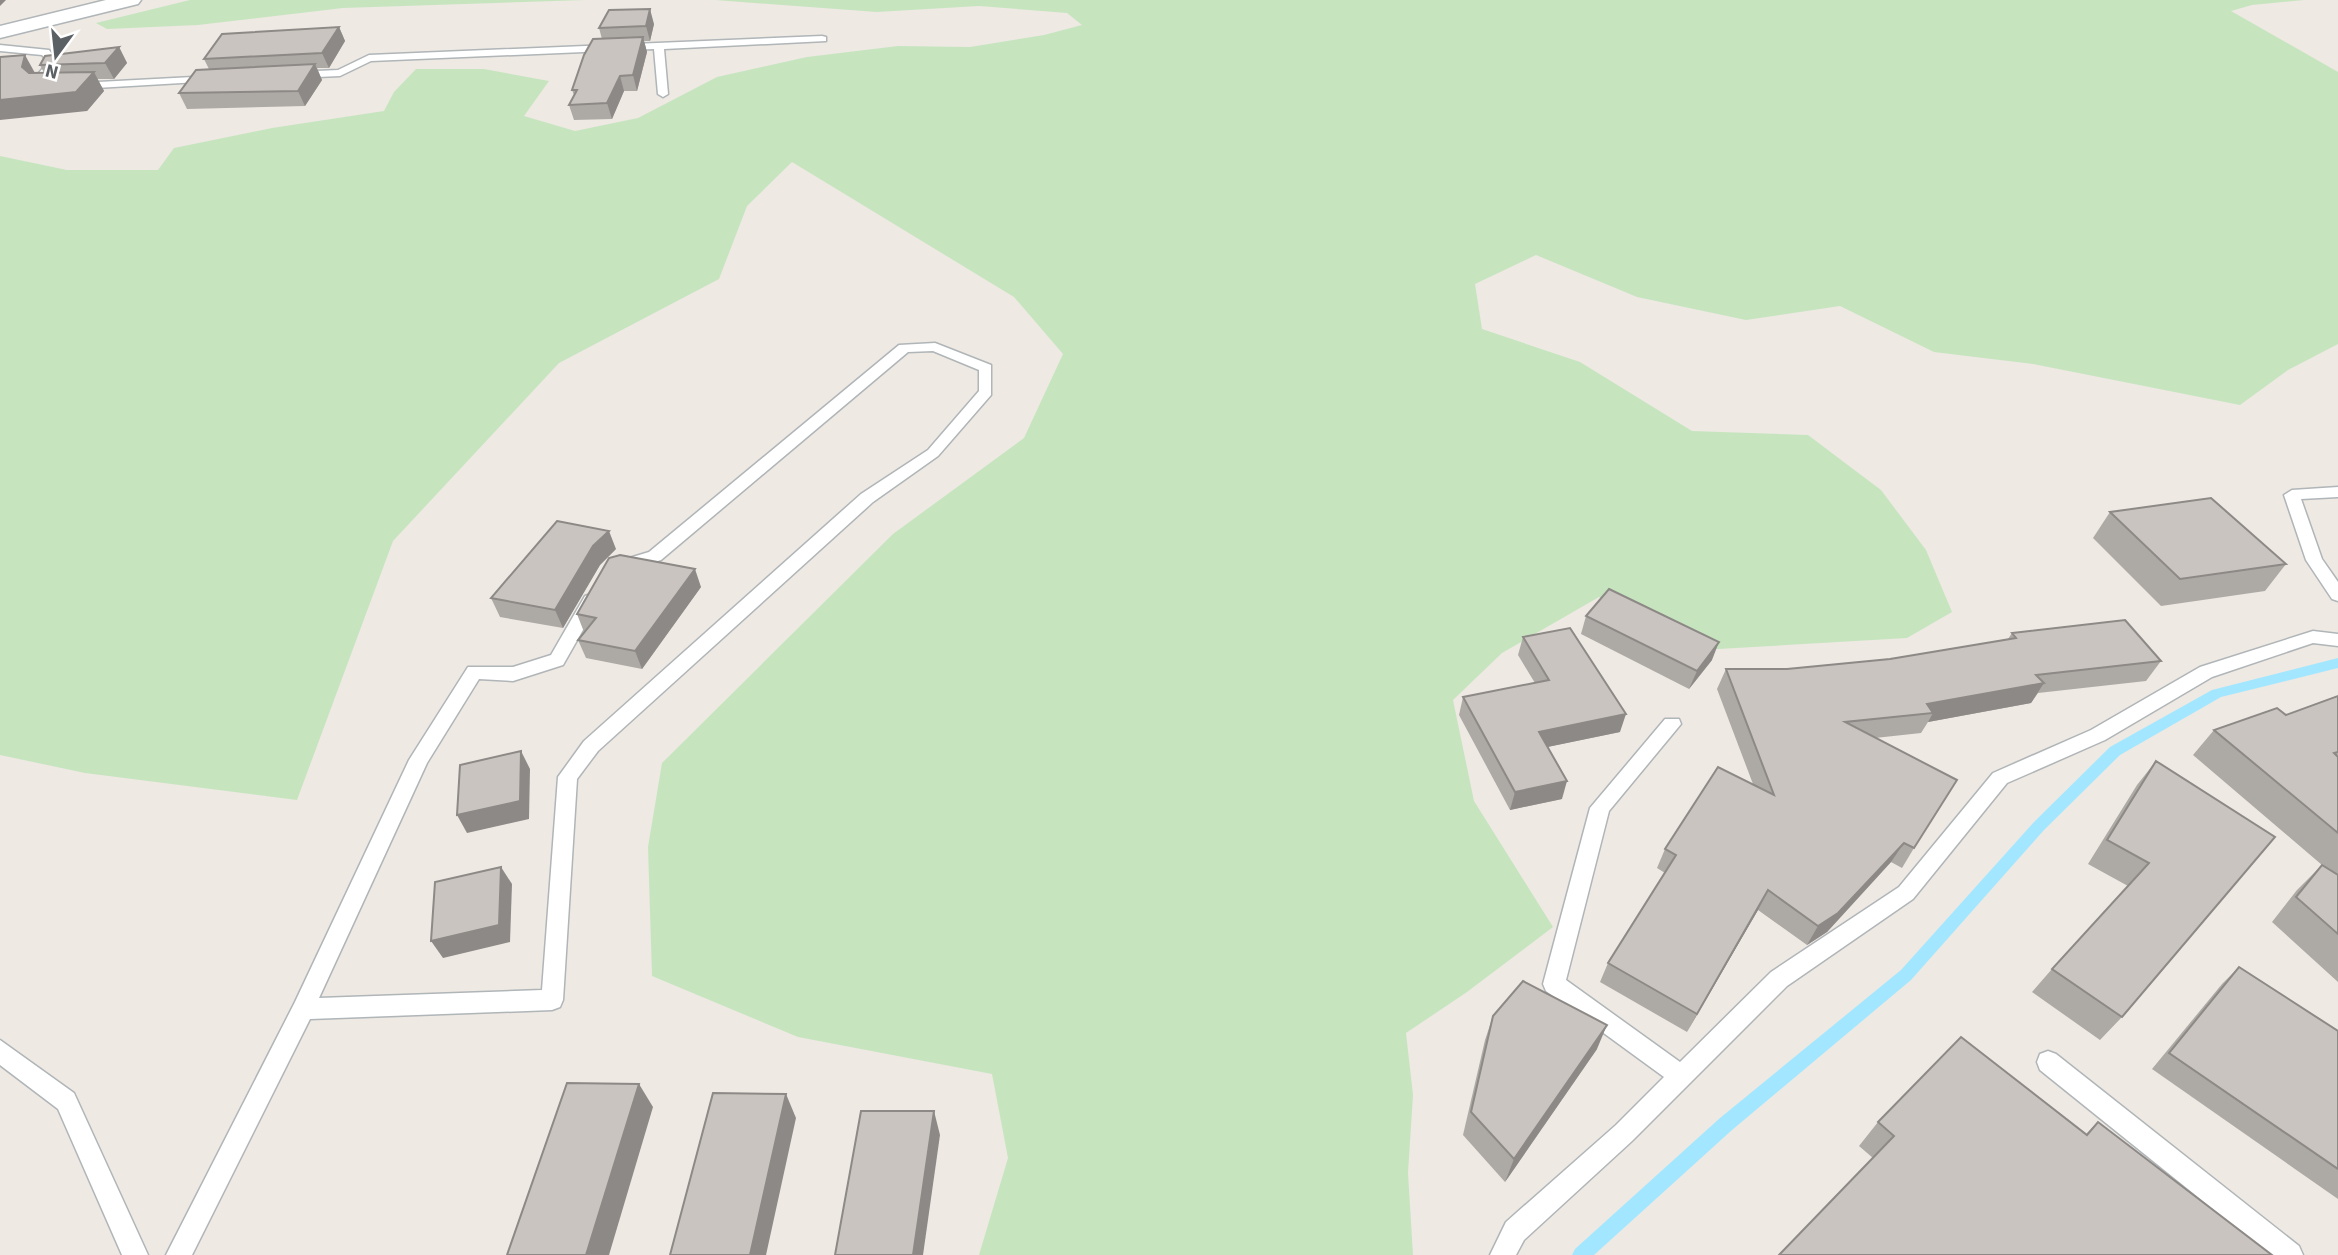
<svg xmlns="http://www.w3.org/2000/svg" width="2338" height="1255" font-family="'Source Sans 3',sans-serif">
<style>
.green{fill:#c6e5bf}
.lines{fill:none;stroke-linecap:round;stroke-linejoin:round}
.stream{fill:#a2e7ff;fill-rule:evenodd}
.service-casing{stroke:#b0b5b8;stroke-width:3}
.minor-casing{stroke:#b0b5b8;stroke-width:3}
.service{fill:#fff;fill-rule:evenodd}
.minor{fill:#fff;fill-rule:evenodd}
.wall{fill:#ada9a4}
.shaded-wall{fill:#8d8986}
.building{fill:#c9c4bf;stroke:#8d8986;stroke-width:2}
</style>
<rect width="100%" height="100%" fill="#eee9e3"/>
<!-- green -->
<g class="green">
<path d="M190 0H585L343 8 198 25 107 29 96 23Z"/>
<path d="M715 0H2304L2252 5 2231 11 2338 72V344L2288 370 2240 405 2033 364 1934 352 1840 306 1746 320 1637 297 1536 255 1475 284 1482 329 1580 362 1692 431 1808 435 1881 490 1926 550 1952 612 1907 638 1701 650 1599 597 1502 653 1453 700 1474 801 1553 927 1467 992 1406 1033 1413 1095 1408 1173 1413 1255H979L1008 1158 992 1074 798 1037 652 976 648 847 662 763 893 534 1024 438 1063 354 1014 297 792 162 747 206 719 279 559 363 393 541 297 800 85 773 0 755V156L67 170H158L174 148 272 128 384 111 394 92 416 69H484L549 81 524 116 575 131 638 118 717 77 807 57 898 46 970 47 1044 35 1082 25 1067 13 979 6 877 12Z"/>
</g>
<g class="lines">
<!-- stream -->
<path class="stream" d="M2338 658V668L2221 697 2120 755 2044 830 1911 980 1732 1130 1594 1255H1572L1575 1249 1720 1118 1901 970 2034 822 2110 747 2212 690Z"/>
<!-- service casing -->
<g class="service-casing">
<g id="service">
<path d="M822 36 826 37V41L664 49 668 94 663 97 658 94 654 49 371 61 340 76 296 78 291 75 296 72 338 70 369 55Z"/>
<path d="M0 45 49 50 58 62 47 76H39L38 74 48 62 42 55 0 51Z"/>
<path d="M212 76 216 77V81L79 89 74 86 79 83Z"/>
<path d="M935 343 991 365V395L938 456 873 502 598 751 577 779 563 1000 560 1007 552 1010 310 1019 192 1255H166L295 1002 409 760 468 667H513L551 655 585 596 591 594 600 600 563 665 513 681 479 679 427 763 319 998 542 990 558 777 584 741 861 494 928 450 979 391V370L933 351 908 352 661 560 622 572 614 566 616 562 649 552 899 345Z"/>
<path d="M2338 487V497L2301 499 2322 559 2338 582V601L2332 599 2306 560 2284 495 2292 490Z"/>
<path d="M2313 631 2338 634V646L2313 643 2212 677 2105 740 2007 783 1913 899 1787 986 1632 1141 1524 1240 1516 1255H1490L1506 1222 1616 1125 1664 1077 1546 991 1543 984 1590 808 1665 719H1679L1681 724 1609 811 1566 980 1680 1062 1771 972 1899 887 1993 773 2091 730 2200 667Z"/>
<path d="M0 1040 74 1093 148 1255H122L58 1109 0 1065Z"/>
<path d="M2048 1051 2056 1054 2299 1246 2303 1255H2270L2040 1070 2037 1062 2040 1054Z"/>
</g>
</g>
<!-- minor casing -->
<g class="minor-casing">
<path id="minor" d="M106 0H141L138 4 0 38V26Z"/>
</g>
<!-- service -->
<use href="#service" class="service"/>
<!-- minor -->
<use href="#minor" class="minor"/>
</g>
<!-- wall -->
<g class="wall">
<path d="M654 24 650 41H644L647 52 637 91H624L612 119 574 120 569 105 574 95 572 90 602 39 599 28Z"/>
<path d="M339 27 345 41 329 68H317L322 80 305 106 187 109 179 93 209 69 204 59Z"/>
<path d="M119 47 127 63 114 79H97L104 91 87 111 35 73H44L40 65Z"/>
<path d="M2110 512 2286 564 2265 591 2161 606 2093 538Z"/>
<path d="M616 549 600 565 563 628 500 617 491 598Z"/>
<path d="M701 587 642 669 586 658 578 640 584 632 577 614Z"/>
<path d="M1586 616 1712 660 1689 689 1581 634Z"/>
<path d="M2012 633 2161 661 2146 681 2038 693 2031 703 1928 722 1921 733 1875 738 1914 848 1902 868 1891 862 1827 932 1807 945 1758 910 1687 1032 1600 982 1608 963 1665 873 1657 868 1665 849 1753 784 1717 689 1726 669H1787L1890 659 2008 639Z"/>
<path d="M1523 637 1620 732 1547 747 1562 799 1510 810 1459 715 1463 697 1535 683 1518 655Z"/>
<path d="M2338 696V982L2272 922 2297 890 2322 865 2193 755 2214 730 2286 715Z"/>
<path d="M2156 761 2275 837 2122 1017 2100 1040 2032 992 2052 969 2128 886 2088 864 2137 785Z"/>
<path d="M2239 967 2338 1031V1199L2152 1069 2222 984Z"/>
<path d="M1493 1016 1597 1049 1505 1182 1463 1135 1485 1040Z"/>
<path d="M1878 1122 2086 1134 2098 1122 2272 1255 1873 1158 1859 1146Z"/>
</g>
<!-- shaded-wall -->
<g class="shaded-wall">
<path d="M0 0H6L0 6Z"/>
<path d="M650 9 654 24 650 41 646 26Z"/>
<path d="M339 27 345 41 329 68 322 53Z"/>
<path d="M643 37 647 52 637 91 633 75Z"/>
<path d="M119 47 127 63 114 79 105 63Z"/>
<path d="M25 55 35 73 32 86 22 67Z"/>
<path d="M315 64 322 80 305 106 298 91Z"/>
<path d="M94 72 104 91 87 111 0 120V100Z"/>
<path d="M620 76 624 91 612 119 607 103Z"/>
<path d="M609 531 616 549 600 565 563 628 555 610 593 546Z"/>
<path d="M695 569 701 587 642 669 635 651Z"/>
<path d="M1719 642 1712 660 1689 689 1697 671Z"/>
<path d="M2044 683 2031 703 1928 722 1933 713 1927 704Z"/>
<path d="M1626 714 1620 732 1533 750 1539 732Z"/>
<path d="M521 751 530 769 529 819 467 833 457 815Z"/>
<path d="M1567 781 1562 799 1510 810 1515 792Z"/>
<path d="M1904 843 1891 862 1827 932 1807 945 1818 926Z"/>
<path d="M501 867 512 884 510 942 443 958 431 941Z"/>
<path d="M1768 890 1758 910 1687 1032 1697 1014Z"/>
<path d="M1607 1025 1597 1049 1505 1182 1514 1159Z"/>
<path d="M639 1084 653 1107 609 1255H586Z"/>
<path d="M786 1094 796 1118 766 1255H750Z"/>
<path d="M934 1111 940 1135 923 1255H913Z"/>
</g>
<!-- building -->
<g class="building">
<path d="M650 9 646 26 599 28 609 10Z"/>
<path d="M339 27 322 53 204 59 222 34Z"/>
<path d="M643 37 633 75 620 76 607 103 569 105 577 90H572L584 55 593 39Z"/>
<path d="M119 47 105 63 40 65 45 56Z"/>
<path d="M25 55 22 67 29 73 94 72 76 92 0 100V57Z"/>
<path d="M315 64 298 91 179 93 196 70Z"/>
<path d="M2211 498 2286 564 2180 579 2110 512Z"/>
<path d="M557 521 609 531 593 546 555 610 491 598Z"/>
<path d="M620 555 695 569 635 651 578 640 596 618 577 614 609 558Z"/>
<path d="M1609 589 1719 642 1697 671 1586 616Z"/>
<path d="M2125 620 2161 661 2036 675 2044 683 1927 704 1933 713 1845 722 1957 780 1914 848 1904 843 1838 913 1818 926 1768 890 1697 1014 1608 963 1676 855 1665 849 1718 767 1774 795 1726 669H1787L1890 659 2016 638 2012 633Z"/>
<path d="M1570 628 1626 714 1539 732 1567 781 1515 792 1463 697 1549 680 1523 637Z"/>
<path d="M2338 696V752L2334 753 2338 757V833L2214 730 2277 708 2286 715Z"/>
<path d="M521 751 520 801 457 815 460 765Z"/>
<path d="M2156 761 2275 837 2122 1017 2052 969 2149 863 2107 840Z"/>
<path d="M2322 865 2338 875V934L2296 897Z"/>
<path d="M501 867 499 925 431 941 435 882Z"/>
<path d="M2239 967 2338 1031V1169L2169 1053Z"/>
<path d="M1523 981 1607 1025 1514 1159 1471 1112 1493 1016Z"/>
<path d="M1961 1037 2087 1135 2098 1122 2272 1255H1779L1894 1136 1878 1122Z"/>
<path d="M567 1083 639 1084 586 1255H507Z"/>
<path d="M713 1093 786 1094 750 1255H670Z"/>
<path d="M861 1111H934L913 1255H835Z"/>
</g>
<!-- north arrow -->
<g transform="translate(56 56) rotate(195)" stroke="#ffffff" stroke-width="5" paint-order="stroke">
<path d="M0-5L12 26L0 18L-12 26Z" fill="#5b6064"/>
<text y="-10" font-size="19" font-weight="bold" text-anchor="middle" fill="#5b6064">N</text>
</g>
</svg>
